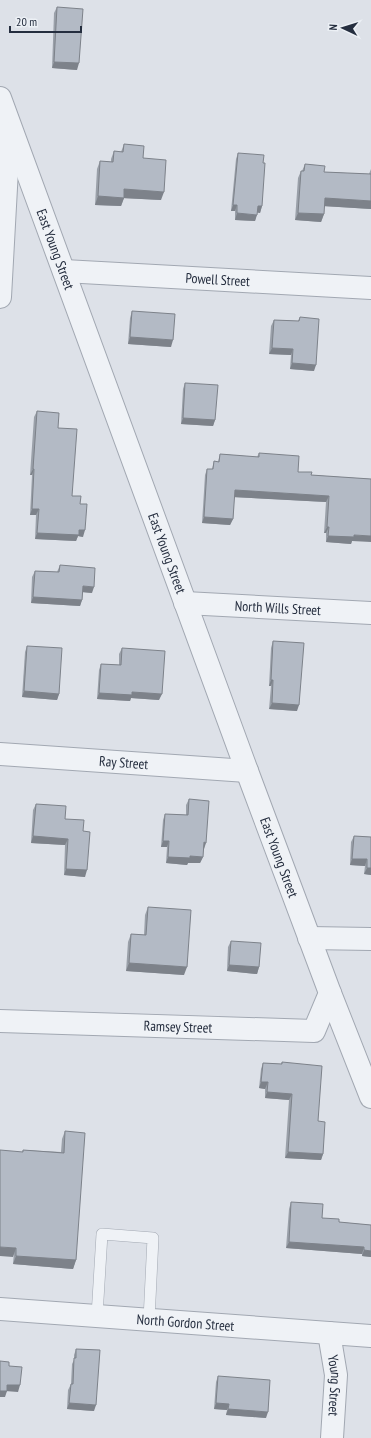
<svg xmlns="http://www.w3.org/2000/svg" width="371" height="1438" font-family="'PT Sans Narrow',sans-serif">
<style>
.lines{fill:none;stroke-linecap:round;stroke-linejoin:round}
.service-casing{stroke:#a2a8b2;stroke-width:12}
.minor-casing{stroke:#a2a8b2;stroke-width:24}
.tertiary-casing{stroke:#a2a8b2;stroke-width:24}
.service{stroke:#eff2f6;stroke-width:11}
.minor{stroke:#eff2f6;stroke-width:22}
.tertiary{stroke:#eff2f6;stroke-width:22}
.wall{fill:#9aa0a9}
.shaded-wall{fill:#7d828a}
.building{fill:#b3bac5;stroke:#7d828a}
.labels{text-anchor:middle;stroke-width:3.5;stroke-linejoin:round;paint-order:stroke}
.street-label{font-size:14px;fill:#252e3f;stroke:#ecf0f5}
</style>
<rect width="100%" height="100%" fill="#dde1e8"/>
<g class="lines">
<!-- service casing -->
<g class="service-casing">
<path id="service" d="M97 1316 102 1234 153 1238 149 1320"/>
</g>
<!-- minor casing -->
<g class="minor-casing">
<g id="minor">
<path id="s1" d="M0 98 247 771 330 993 371 1097"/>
<path id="s2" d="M64 271 371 288"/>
<path d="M0 297 9 133"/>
<path id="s3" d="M185 603 371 613"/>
<path id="s4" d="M0 754 247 771"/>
<path d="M309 938 371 939"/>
<path id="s5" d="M0 1021 314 1031 330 993"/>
<path id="s6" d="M329 1333 336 1375 332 1438"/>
</g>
</g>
<!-- tertiary casing -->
<g class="tertiary-casing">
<g id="tertiary">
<path id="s7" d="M0 1309 371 1336"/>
</g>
</g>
<!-- service -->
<use href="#service" class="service"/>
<!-- minor -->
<use href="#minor" class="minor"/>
<!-- tertiary -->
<use href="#tertiary" class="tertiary"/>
</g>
<!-- wall -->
<g class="wall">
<path d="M57 7 77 70 52 68 54 13Z"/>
<path d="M124 144 143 158 161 200 124 198 121 206 95 205 97 169 100 161 111 162V159L114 151 121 152Z"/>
<path d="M238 153 263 163 262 206 260 213 257 212 255 221 235 220V211H231L236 159Z"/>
<path d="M305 164 324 172 369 174 371 169V209L324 206V214L321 222 295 220 298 178 301 171H302Z"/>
<path d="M132 311 171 347 128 344 130 318Z"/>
<path d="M300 317 314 371 290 369 291 355 269 354 271 326 274 320 298 321Z"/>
<path d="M185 383 215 420 213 426 181 424 183 389Z"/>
<path d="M37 411 58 428 72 496 80 504 83 537 78 536 76 541 35 539 36 515H30L32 475H30L34 417Z"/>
<path d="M259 453 298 472 311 475 371 479 351 544 326 542V533H324L326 502 234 497 233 519 230 525 202 523 205 475 207 469H212L214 461 218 462 220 454 257 457Z"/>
<path d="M60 565 92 593 83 592 82 600 80 606 31 603 32 577 35 571 57 572Z"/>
<path d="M273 641 297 711 269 709 271 686H269L271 648Z"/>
<path d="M27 646 59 694 57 700 22 697 25 652Z"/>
<path d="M122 648 159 700 131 698 130 701 97 699 99 670 101 664 119 665V654Z"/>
<path d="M189 799 204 849H203V857L200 863H188L187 865 166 863 167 847H161L163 820 165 814 186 815V805Z"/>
<path d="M36 804 65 819 83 831 85 877 64 875 65 845 31 843 33 810Z"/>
<path d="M354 836 371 837V875L364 874 365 866 350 865 351 842Z"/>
<path d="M148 907 184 975 126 971 128 942 131 934 144 935 145 915Z"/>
<path d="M231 941 259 967 257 974 227 971 228 947Z"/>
<path d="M282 1062 318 1121 323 1154 321 1160 285 1158 289 1100 265 1098V1089L259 1088 261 1069 263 1063 281 1064Z"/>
<path d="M65 1131 76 1260 73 1269 13 1264 22 1152 23 1150 61 1152 62 1139Z"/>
<path d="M291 1202 322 1218 339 1222 371 1225V1257L362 1256V1254L286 1248 289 1209Z"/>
<path d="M76 1349 94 1411 67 1409 68 1390 71 1384 72 1364 74 1360V1355Z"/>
<path d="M218 1376 266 1418 226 1415 227 1410 214 1409 216 1382Z"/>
</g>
<!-- shaded-wall -->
<g class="shaded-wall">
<path d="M54 62 79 63 77 70 52 68Z"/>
<path d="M124 189 164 192 161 200 121 198Z"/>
<path d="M98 196 124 198 121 206 95 205Z"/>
<path d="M325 198 371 201V209L322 206Z"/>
<path d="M233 205H237L235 211H231Z"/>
<path d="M258 206H262L260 213 255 212Z"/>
<path d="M237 213 257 215 255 221 235 220Z"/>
<path d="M298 213 324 214 321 222 295 220Z"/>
<path d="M130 337 173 340 171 347 128 344Z"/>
<path d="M272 348 293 349 291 355 269 354Z"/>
<path d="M292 363 316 365 314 371 290 369Z"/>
<path d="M183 418 215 420 213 426 181 424Z"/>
<path d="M33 469H34L32 475H30Z"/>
<path d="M235 490 329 496 326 502 232 497Z"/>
<path d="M32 509H39L36 515H30Z"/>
<path d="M204 517 233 519 230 525 202 523Z"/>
<path d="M327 527H329L326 533H324Z"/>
<path d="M79 530H85L83 537 78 536 76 541 35 539 37 533Z"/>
<path d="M354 535 371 536V542L352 541 351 544 326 542 328 536Z"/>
<path d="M83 586 94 587 92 593 81 592Z"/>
<path d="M33 597 82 600 80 606 31 603Z"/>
<path d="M271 680H273L271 686H269Z"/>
<path d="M24 691 59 694 57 700 22 697Z"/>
<path d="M132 692 162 694 159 700 131 698 130 701 97 699 99 693Z"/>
<path d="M272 703 299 705 297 711 269 709Z"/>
<path d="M33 836 68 839 65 845 31 843Z"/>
<path d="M163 841H169L167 847H161Z"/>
<path d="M204 842 206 843 204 849H202Z"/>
<path d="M190 856 203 857 200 863H188L187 865 166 863 168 857Z"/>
<path d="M352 859H367L365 866 350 865Z"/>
<path d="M367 868H371V875L364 874Z"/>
<path d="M66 869 87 870 85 877 64 875Z"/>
<path d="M129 963 187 967 184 975 126 971Z"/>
<path d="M229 965 259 967 257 974 227 971Z"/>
<path d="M261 1082H268L265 1089 259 1088Z"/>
<path d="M267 1092 292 1094 289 1100 265 1098Z"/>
<path d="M288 1152 323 1154 321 1160 285 1158Z"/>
<path d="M289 1242 364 1247 362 1254 286 1248Z"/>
<path d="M0 1247 16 1248 13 1257 0 1256Z"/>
<path d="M364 1250 371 1251V1257L362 1256Z"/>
<path d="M16 1256 76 1260 73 1269 13 1264Z"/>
<path d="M7 1385H20L18 1392 5 1391Z"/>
<path d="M0 1391H7L5 1397H0Z"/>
<path d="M69 1403 96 1405 94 1411 67 1409Z"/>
<path d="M216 1403 229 1404 227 1410 214 1409Z"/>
<path d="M228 1409 268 1412 266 1418 226 1415Z"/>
</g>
<!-- building -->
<g class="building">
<path d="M57 7 83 9 79 63 54 62Z"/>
<path d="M124 144 144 146 143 158 166 160 164 192 124 189V198L98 196 100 161 113 162 114 151 123 152Z"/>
<path d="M238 153 264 155 263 163H265L262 206H258L257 215 237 213V205H233Z"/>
<path d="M305 164 325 166 324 172 371 174V201L325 198 324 214 298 213 301 171H304Z"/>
<path d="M132 311 175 314 173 340 130 337Z"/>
<path d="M300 317 319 319 316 365 292 363 293 349 272 348 274 320 299 321Z"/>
<path d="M185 383 218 385 215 420 183 418Z"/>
<path d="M37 411 59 413 58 428 77 429 72 496H81L80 504H87L85 530H79V535L37 533 39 509H32L34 469H33Z"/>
<path d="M259 453 299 456 298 472H312L311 475 371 479V536L354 535V537L328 536 329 527H327L329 496 235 490 233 519 204 517 207 469H213L214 461 219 462 220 454 259 457Z"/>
<path d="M60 565 95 568 94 587 83 586 82 600 33 597 35 571 59 572Z"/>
<path d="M273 641 304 643 299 705 272 703 273 680H271Z"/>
<path d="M27 646 62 648 59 694 24 691Z"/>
<path d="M122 648 165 651 162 694 132 692V695L99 693 101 664 121 665Z"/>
<path d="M189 799 209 801 206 843 204 842 203 857 190 856V858L168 857 169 841H163L165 814 188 815Z"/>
<path d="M36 804 66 806 65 819 84 820 83 831 90 832 87 870 66 869 68 839 33 836Z"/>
<path d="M354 836 371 837V868H367V859H352Z"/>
<path d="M148 907 191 910 187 967 129 963 131 934 146 935Z"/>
<path d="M231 941 261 943 259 967 229 965Z"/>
<path d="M282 1062 322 1066 318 1121 325 1122 323 1154 288 1152 292 1094 267 1092 268 1082H261L263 1063 282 1064Z"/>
<path d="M65 1131 85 1133 76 1260 16 1256V1248L0 1247V1150L23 1152V1150L64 1153Z"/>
<path d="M291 1202 323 1204 322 1218 339 1219V1222L371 1225V1251L364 1250V1247L289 1242Z"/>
<path d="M76 1349 100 1350 96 1405 69 1403 71 1384H73L74 1358H76Z"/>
<path d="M0 1361 9 1362V1366L22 1367 20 1385H7V1391H0Z"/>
<path d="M218 1376 270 1380 268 1412 228 1409 229 1404 216 1403Z"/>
</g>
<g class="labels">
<!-- street labels -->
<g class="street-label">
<text dy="5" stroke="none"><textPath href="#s1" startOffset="161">East Young Street</textPath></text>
<text dy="5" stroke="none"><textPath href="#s2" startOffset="154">Powell Street</textPath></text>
<text dy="5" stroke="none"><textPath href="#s1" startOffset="485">East Young Street</textPath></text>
<text dy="5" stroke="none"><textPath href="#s3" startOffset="93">North Wills Street</textPath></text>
<text dy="5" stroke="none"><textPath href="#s4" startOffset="124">Ray Street</textPath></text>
<text dy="5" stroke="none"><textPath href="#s1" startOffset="809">East Young Street</textPath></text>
<text dy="5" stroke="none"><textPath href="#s5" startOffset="178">Ramsey Street</textPath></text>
<text dy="5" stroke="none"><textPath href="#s7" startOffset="186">North Gordon Street</textPath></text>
<text dy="5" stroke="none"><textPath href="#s6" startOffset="53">Young Street</textPath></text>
</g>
</g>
<!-- north arrow -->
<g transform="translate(343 28) rotate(274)" stroke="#ecf0f5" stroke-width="3" paint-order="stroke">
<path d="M0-3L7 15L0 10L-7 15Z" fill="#252e3f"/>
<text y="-6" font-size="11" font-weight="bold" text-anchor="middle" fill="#252e3f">N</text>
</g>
<!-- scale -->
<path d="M10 26v6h71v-6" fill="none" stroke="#252e3f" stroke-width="2"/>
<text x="16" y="26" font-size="12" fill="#252e3f" stroke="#ecf0f5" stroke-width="3" paint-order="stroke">20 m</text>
</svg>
